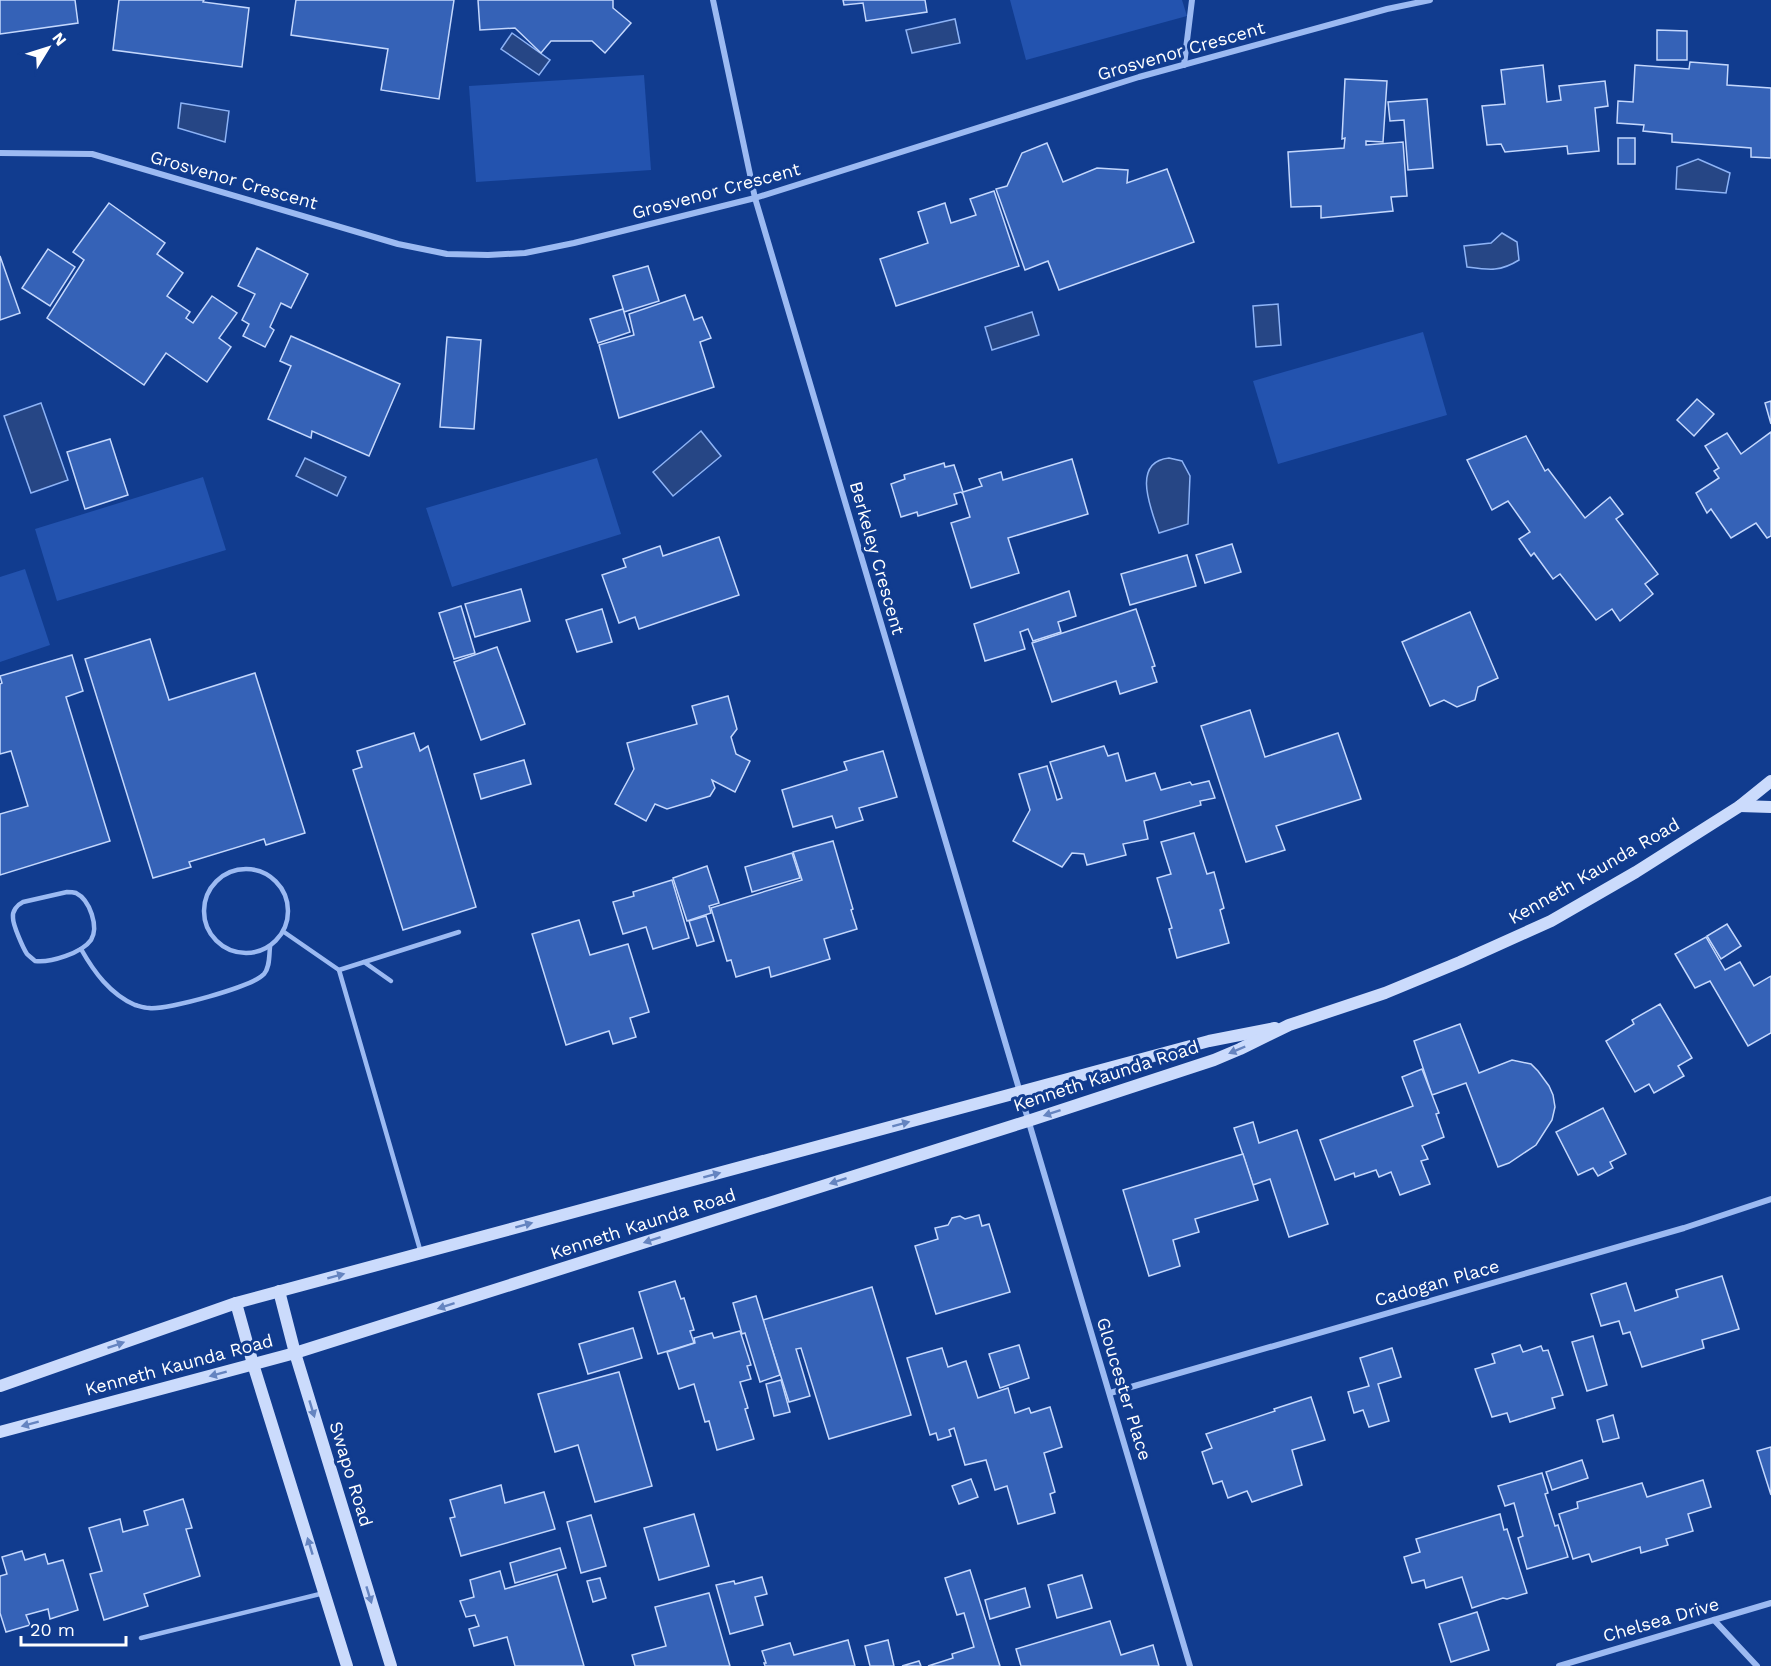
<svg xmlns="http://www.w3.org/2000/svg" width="1771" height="1666" font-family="'Work Sans',sans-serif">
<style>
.green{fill:#2353af}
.water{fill:#264685;stroke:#8db3f6;stroke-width:1.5}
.building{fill:#3562b7;stroke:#c3d7fd;stroke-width:1.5}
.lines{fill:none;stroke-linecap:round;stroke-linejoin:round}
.lane{stroke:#9cbaf2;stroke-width:4.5}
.street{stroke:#9cbaf2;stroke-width:6}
.secondary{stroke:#cbdbfc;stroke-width:12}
.oneway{fill:#6584c0}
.labels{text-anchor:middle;stroke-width:6;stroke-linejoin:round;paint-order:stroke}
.street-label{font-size:18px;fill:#fff;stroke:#113c8f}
</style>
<rect width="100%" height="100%" fill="#113c8f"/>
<!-- green -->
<g class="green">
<path d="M1010 0H1182L1187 16 1026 60Z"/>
<path d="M644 75 651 170 476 182 469 86Z"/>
<path d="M1423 332 1447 415 1278 464 1253 381Z"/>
<path d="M597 458 621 534 452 587 426 508Z"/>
<path d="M203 477 226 550 57 601 35 529Z"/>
<path d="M25 569 50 645 0 662V577Z"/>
</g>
<!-- water -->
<g class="water">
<path d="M955 19 960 43 912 53 906 30Z"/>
<path d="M512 33 550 60 539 75 501 49Z"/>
<path d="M181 103 229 111 225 142 178 128Z"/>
<path d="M1698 159 1730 173 1726 193 1676 189 1677 167Z"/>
<path d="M1502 233 1517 242 1519 260C1500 272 1489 270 1467 267L1464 246 1491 243Z"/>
<path d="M1278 304 1281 345 1256 347 1253 306Z"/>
<path d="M1032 312 1039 335 992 350 985 327Z"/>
<path d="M41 403 68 480 31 493 4 416Z"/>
<path d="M701 431 721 456 673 496 653 472Z"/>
<path d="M305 458 346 477 337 496 296 476Z"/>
<path d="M1169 458 1182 461 1190 476 1188 524 1159 533C1152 511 1130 462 1169 458Z"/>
</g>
<!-- building -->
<g class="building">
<path d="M0 0H75L78 23 0 34Z"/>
<path d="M119 0H204L203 2 249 8 242 67 113 50Z"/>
<path d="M296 0H454L439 99 381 90 388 49 291 35Z"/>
<path d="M478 0H613V8L631 23 605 53 592 41H551L541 53 515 28 480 30Z"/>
<path d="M843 0H925L927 12 866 21 863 3 844 5Z"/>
<path d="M1657 30 1687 31V60H1657Z"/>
<path d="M1690 62 1728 65 1727 85 1771 88V158L1751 157V148L1672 142V134L1643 131 1644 125 1617 123 1618 101 1633 102 1635 65 1689 69Z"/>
<path d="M1543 65 1547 102 1561 100 1559 86 1605 81 1608 106 1595 108 1599 151 1568 154 1567 146 1505 152 1501 144 1487 145 1482 106 1505 104 1501 70Z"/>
<path d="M1345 79 1387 81 1383 142 1366 141V145L1403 142 1407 196 1391 197 1393 211 1321 218V206L1291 207 1288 152 1344 148 1345 138 1342 139Z"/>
<path d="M1427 99 1433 168 1408 170 1404 120 1390 121 1388 102Z"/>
<rect x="1618" y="138" width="17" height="26"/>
<path d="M1047 143 1063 182 1097 168 1128 170 1127 183 1167 169 1194 242 1059 290 1048 261 1025 270 996 189 1007 186 1022 153Z"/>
<path d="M994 191 1019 266 896 306 880 259 928 243 918 212 945 203 951 223 976 215 970 199Z"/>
<path d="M109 203 165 243 157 254 183 273 167 296 190 312 186 318 193 323 212 296 237 313 219 338 231 347 207 382 166 353 144 385 47 318 84 260 73 252Z"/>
<path d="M257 248 308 274 291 308 281 303 270 327 274 330 265 347 243 336 249 324 242 320 255 294 238 286Z"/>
<path d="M48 249 75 267 50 306 22 288Z"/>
<path d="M0 256 20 313 0 320Z"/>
<path d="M648 266 659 301 624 312 613 276Z"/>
<path d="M685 295 694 320 702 317 711 338 700 342 714 387 619 418 599 345 634 335 629 314Z"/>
<path d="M623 309 630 332 598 343 590 319Z"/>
<path d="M291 336 400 384 369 456 312 431 311 438 268 419 291 366 280 361Z"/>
<path d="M447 337 481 340 474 429 440 427Z"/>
<path d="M1697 399 1714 414 1694 436 1677 420Z"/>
<path d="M1771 401V424L1765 403Z"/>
<path d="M1771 432V536L1767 538 1756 523 1731 538 1711 509 1707 513 1696 493 1719 478 1714 471 1719 468 1705 446 1727 433 1741 454Z"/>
<path d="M1526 436 1545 471 1548 469 1585 518 1610 497 1623 514 1616 519 1658 574 1645 584 1653 594 1620 621 1612 609 1596 620 1560 574 1553 579 1534 553 1531 556 1519 539 1530 532 1508 501 1492 510 1467 460Z"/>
<path d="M110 439 128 495 85 509 67 452Z"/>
<path d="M1072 459 1088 514 1008 538 1019 573 971 588 951 523 970 517 963 494 961 492 954 494 957 504 918 516 917 512 901 517 891 484 905 479 904 475 944 463 945 467 954 465 963 492 982 486 979 479 1001 472 1003 480Z"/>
<path d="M719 537 739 595 639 629 635 617 619 623 602 575 626 567 623 559 660 546 663 556Z"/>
<path d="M1232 544 1241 572 1205 583 1196 555Z"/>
<path d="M1187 555 1196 586 1130 605 1121 574Z"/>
<path d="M521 589 530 621 475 637 465 604Z"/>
<path d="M1069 591 1076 616 1058 622 1061 632 1033 641 1028 629 1020 632 1025 649 985 661 974 624Z"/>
<path d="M461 606 475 653 454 659 439 613Z"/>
<path d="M602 609 612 642 577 652 566 620Z"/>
<path d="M1136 609 1155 666 1152 667 1157 682 1120 694 1116 681 1052 702 1032 643Z"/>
<path d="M1470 612 1498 678 1478 687 1475 700 1457 707 1444 700 1430 706 1402 642Z"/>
<path d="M150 639 169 700 255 673 305 833 266 845 264 839 189 862 191 867 153 878 85 659Z"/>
<path d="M497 647 525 724 481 740 454 662Z"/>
<path d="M72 655 83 691 66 697 110 841 0 875V814L28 806 11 751 0 754V684L2 683 0 676Z"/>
<path d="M728 696 737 729 731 737 736 754 750 761 735 792 712 780 715 788 710 796 667 809 655 804 646 821 615 804 634 769 627 743 697 724 692 706Z"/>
<path d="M1250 710 1265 757 1338 733 1361 799 1276 826 1285 850 1246 862 1201 726Z"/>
<path d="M414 733 420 751 428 746 476 907 403 930 353 770 362 767 357 751Z"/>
<path d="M1104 746 1108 756 1118 753 1126 781 1155 773 1161 790 1190 782 1192 785 1209 781 1215 798 1200 801 1201 805 1144 821 1148 839 1123 844 1126 855 1087 865 1084 854 1072 853 1062 867 1013 841 1030 810 1019 774 1047 766 1057 800 1062 798 1050 762Z"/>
<path d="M883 751 897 797 859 808 863 820 836 828 832 816 793 827 782 790 847 770 844 762Z"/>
<path d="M524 760 531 784 481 799 474 774Z"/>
<path d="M1194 833 1207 874 1214 872 1224 908 1220 910 1229 943 1177 958 1169 929 1172 928 1157 878 1171 874 1161 842Z"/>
<path d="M833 841 853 909 851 910 857 929 824 939 830 959 771 977 769 967 736 977 731 960 727 961 711 908 802 880 793 852Z"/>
<path d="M792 853 800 878 752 892 745 867Z"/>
<path d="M707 866 719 903 709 906 711 913 687 921 673 878Z"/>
<path d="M672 880 689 938 653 949 646 927 623 934 613 902 634 896 633 892Z"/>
<path d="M706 916 714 941 697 946 689 921Z"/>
<path d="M579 920 590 955 628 944 649 1012 630 1018 636 1037 613 1044 609 1031 566 1045 532 934Z"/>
<path d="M1727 924 1741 946 1721 959 1707 936Z"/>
<path d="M1706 937 1725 970 1740 962 1754 986 1771 976V1033L1748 1046 1710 981 1695 988 1675 954Z"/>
<path d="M1660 1004 1692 1058 1678 1066 1684 1076 1654 1093 1649 1084 1635 1092 1606 1041 1634 1024 1632 1020Z"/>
<path d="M1460 1024 1479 1073 1512 1060 1531 1064 1538 1071 1549 1086 1553 1095 1555 1107 1552 1120 1536 1145 1509 1163 1498 1167 1466 1083 1432 1095 1414 1041Z"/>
<path d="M1422 1069 1439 1113 1436 1114 1444 1137 1422 1146 1428 1159 1421 1161 1430 1184 1400 1195 1391 1172 1379 1177 1376 1170 1355 1177 1354 1173 1335 1180 1320 1140 1413 1106 1402 1077Z"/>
<path d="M1603 1108 1626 1154 1610 1162 1613 1168 1598 1176 1593 1168 1578 1175 1556 1132Z"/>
<path d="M1253 1122 1259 1143 1297 1130 1328 1224 1289 1237 1270 1179 1253 1185 1234 1128Z"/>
<path d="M1243 1154 1258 1200 1195 1219 1199 1232 1173 1240 1180 1266 1149 1276 1123 1190Z"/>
<path d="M979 1215 982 1226 989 1224 1010 1292 936 1314 915 1246 938 1239 935 1228 948 1225 952 1218 960 1216 965 1219Z"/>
<path d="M1722 1276 1739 1329 1702 1340 1704 1348 1642 1367 1630 1332 1623 1334 1619 1321 1601 1326 1591 1294 1626 1283 1635 1311 1678 1297 1676 1290Z"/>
<path d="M675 1281 681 1299 684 1298 694 1330 690 1331 694 1343 658 1354 639 1292Z"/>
<path d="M872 1287 911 1415 829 1439 801 1348 796 1349 810 1396 789 1402 763 1320Z"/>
<path d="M756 1296 780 1375 760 1382 745 1333 742 1334 733 1303Z"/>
<path d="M633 1328 642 1358 588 1374 579 1344Z"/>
<path d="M740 1331 751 1365 747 1366 751 1379 740 1382 748 1408 745 1409 754 1439 717 1450 709 1421 705 1422 694 1384 679 1389 667 1352 695 1343 694 1338 712 1333 714 1338Z"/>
<path d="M1593 1336 1607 1385 1587 1391 1572 1342Z"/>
<path d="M1019 1345 1029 1378 1000 1388 989 1354Z"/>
<path d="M1520 1345 1523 1352 1541 1346 1543 1351 1548 1350 1563 1395 1552 1398 1555 1408 1510 1422 1507 1413 1492 1417 1475 1369 1495 1363 1492 1354Z"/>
<path d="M942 1348 948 1367 966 1361 978 1398 1008 1388 1015 1413 1029 1408 1031 1413 1050 1407 1062 1447 1044 1453 1055 1492 1050 1494 1055 1513 1018 1524 1007 1486 995 1490 986 1460 965 1465 954 1428 949 1430 951 1436 938 1440 936 1433 930 1435 907 1358Z"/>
<path d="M1392 1348 1401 1377 1378 1384 1389 1421 1369 1427 1363 1410 1354 1413 1348 1392 1369 1386 1360 1358Z"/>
<path d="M619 1372 652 1486 595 1502 578 1445 555 1452 538 1394Z"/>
<path d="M781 1380 790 1412 774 1416 766 1384Z"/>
<path d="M1311 1397 1325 1440 1292 1450 1302 1485 1252 1502 1247 1491 1228 1498 1222 1481 1213 1484 1202 1452 1212 1448 1206 1434 1275 1411 1274 1409Z"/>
<path d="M1613 1415 1619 1438 1603 1442 1597 1420Z"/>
<path d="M1771 1447V1495L1757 1451Z"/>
<path d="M1582 1460 1588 1478 1552 1490 1546 1472Z"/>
<path d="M1542 1473 1548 1493 1545 1494 1555 1526 1558 1525 1568 1557 1527 1569 1518 1538 1523 1536 1514 1503 1505 1506 1498 1486Z"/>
<path d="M971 1479 978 1497 959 1504 952 1486Z"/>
<path d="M1703 1480 1711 1507 1688 1514 1693 1531 1666 1539 1668 1545 1641 1553 1640 1547 1592 1562 1589 1554 1573 1559 1559 1514 1578 1508 1577 1502 1642 1483 1647 1497Z"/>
<path d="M501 1485 505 1503 544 1492 555 1529 461 1556 450 1518 455 1517 450 1500Z"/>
<path d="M183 1499 192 1528 186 1529 200 1576 144 1594 148 1606 104 1620 90 1574 102 1571 89 1528 120 1519 123 1532 148 1525 144 1511Z"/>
<path d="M694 1514 709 1566 659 1580 644 1528Z"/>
<path d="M1500 1514 1504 1530 1507 1529 1527 1593 1507 1599 1503 1598 1472 1608 1462 1577 1426 1588 1424 1580 1412 1583 1404 1557 1420 1552 1416 1539Z"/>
<path d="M591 1515 606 1566 581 1573 567 1522Z"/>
<path d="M560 1548 566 1568 515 1583 510 1563Z"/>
<path d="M22 1551 25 1560 45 1554 48 1564 63 1560 78 1610 50 1619 48 1609 26 1615 30 1625 6 1632 0 1613V1576L7 1574 2 1557Z"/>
<path d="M970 1570 1000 1666H928L953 1658 952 1654 974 1647 964 1613 957 1615 945 1578Z"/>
<path d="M500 1571 505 1589 557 1574 584 1666H515L507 1637 474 1646 469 1629 479 1626 475 1615 466 1617 460 1601 474 1597 470 1580Z"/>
<path d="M1082 1575 1092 1608 1057 1618 1048 1585Z"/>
<path d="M762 1577 767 1594 755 1597 763 1625 730 1634 716 1585 734 1581 735 1584Z"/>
<path d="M600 1578 606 1598 593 1602 587 1581Z"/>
<path d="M1025 1588 1030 1607 990 1619 985 1600Z"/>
<path d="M709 1593 730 1666H635L632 1655 666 1646 655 1607Z"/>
<path d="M1477 1612 1489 1650 1451 1662 1439 1624Z"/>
<path d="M1110 1621 1121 1655 1153 1645 1159 1666H1021L1016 1649Z"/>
<path d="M848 1640 855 1666H765L764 1663H766L762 1651 790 1643 794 1655Z"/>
<path d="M888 1640 894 1666H870L865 1646Z"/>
<path d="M919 1661 921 1666H902Z"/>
</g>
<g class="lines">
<!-- lane -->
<g class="lane">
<circle cx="246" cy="911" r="42"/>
<path d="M67 892C70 892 73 892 76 893 90 900 99 927 91 940 82 953 50 963 35 961 33 959 29 956 27 954 23 948 13 925 13 918 12 911 17 905 23 902Z"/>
<path d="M284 932 339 970 421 1253"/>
<path d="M81 949C94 972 110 994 135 1005 139 1006 145 1008 149 1008 167 1010 252 987 264 974 270 967 269 956 270 947"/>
<path d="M364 962 391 981"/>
<path d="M339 970 459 932"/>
<path d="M141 1638 324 1593"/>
</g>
<!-- street -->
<g class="street">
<path d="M713 0 755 198 1190 1666"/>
<path d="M1184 65 1192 0"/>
<path d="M0 153 92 154 398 244 447 254 488 255 525 253 574 243 755 198 1139 77 1387 9 1430 0"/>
<path d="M1110 1393 1684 1228 1771 1199"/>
<path d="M1714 1620 1757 1666"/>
<path d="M1559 1666 1771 1603"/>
</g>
<!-- secondary -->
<g class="secondary">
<path d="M1740 806 1771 807"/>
<path d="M279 1291 295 1353 391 1666"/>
<path d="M236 1303 253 1364 347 1666"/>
<path d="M0 1386 236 1303 1209 1041 1275 1028"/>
<path d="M0 1432 295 1353 1028 1121 1214 1060 1240 1049 1289 1025 1385 993 1460 962 1551 921 1636 872 1740 806 1771 781"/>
</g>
</g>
<!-- one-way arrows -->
<defs><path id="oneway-solid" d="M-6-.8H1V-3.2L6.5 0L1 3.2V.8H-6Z" transform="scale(1.5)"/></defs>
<g class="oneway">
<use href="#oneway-solid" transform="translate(1237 1050) rotate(157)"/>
<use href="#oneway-solid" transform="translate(1052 1113) rotate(162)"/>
<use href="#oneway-solid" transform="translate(901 1124) rotate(-15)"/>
<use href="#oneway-solid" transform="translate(712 1175) rotate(-15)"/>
<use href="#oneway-solid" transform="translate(838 1181) rotate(162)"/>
<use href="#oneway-solid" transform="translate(524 1225) rotate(-15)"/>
<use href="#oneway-solid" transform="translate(652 1240) rotate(162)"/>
<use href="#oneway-solid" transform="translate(336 1276) rotate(-15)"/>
<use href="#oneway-solid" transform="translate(446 1306) rotate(162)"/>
<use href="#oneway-solid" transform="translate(116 1345) rotate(-19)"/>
<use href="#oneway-solid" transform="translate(218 1374) rotate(165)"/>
<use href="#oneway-solid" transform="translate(312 1409) rotate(73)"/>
<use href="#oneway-solid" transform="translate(30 1424) rotate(165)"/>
<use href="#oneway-solid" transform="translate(310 1546) rotate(-107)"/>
<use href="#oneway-solid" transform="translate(369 1595) rotate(73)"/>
</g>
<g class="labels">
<!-- street labels -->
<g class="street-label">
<text transform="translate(1181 51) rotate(-16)" y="6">Grosvenor Crescent</text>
<text transform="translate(234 180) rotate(16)" y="6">Grosvenor Crescent</text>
<text transform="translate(716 191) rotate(-15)" y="6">Grosvenor Crescent</text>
<text transform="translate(877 558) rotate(74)" y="6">Berkeley Crescent</text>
<text transform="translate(1594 871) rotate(-30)" y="6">Kenneth Kaunda Road</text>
<text transform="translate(1106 1076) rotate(-18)" y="6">Kenneth Kaunda Road</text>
<text transform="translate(643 1224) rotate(-18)" y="6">Kenneth Kaunda Road</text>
<text transform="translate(1437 1283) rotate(-16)" y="6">Cadogan Place</text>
<text transform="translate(179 1365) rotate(-15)" y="6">Kenneth Kaunda Road</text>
<text transform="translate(1124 1389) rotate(73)" y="6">Gloucester Place</text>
<text transform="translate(351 1474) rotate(73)" y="6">Swapo Road</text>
<text transform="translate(1661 1620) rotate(-16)" y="6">Chelsea Drive</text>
</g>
</g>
<!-- north arrow -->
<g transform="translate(48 48) rotate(52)" stroke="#113c8f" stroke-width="4.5" paint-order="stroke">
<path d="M0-4.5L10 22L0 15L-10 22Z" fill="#ffffff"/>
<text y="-9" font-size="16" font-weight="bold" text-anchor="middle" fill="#ffffff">N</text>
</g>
<!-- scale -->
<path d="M21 1636v9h105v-9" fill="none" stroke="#ffffff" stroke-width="3"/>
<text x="30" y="1636" font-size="18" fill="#ffffff" stroke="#113c8f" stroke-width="4.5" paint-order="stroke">20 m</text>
</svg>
